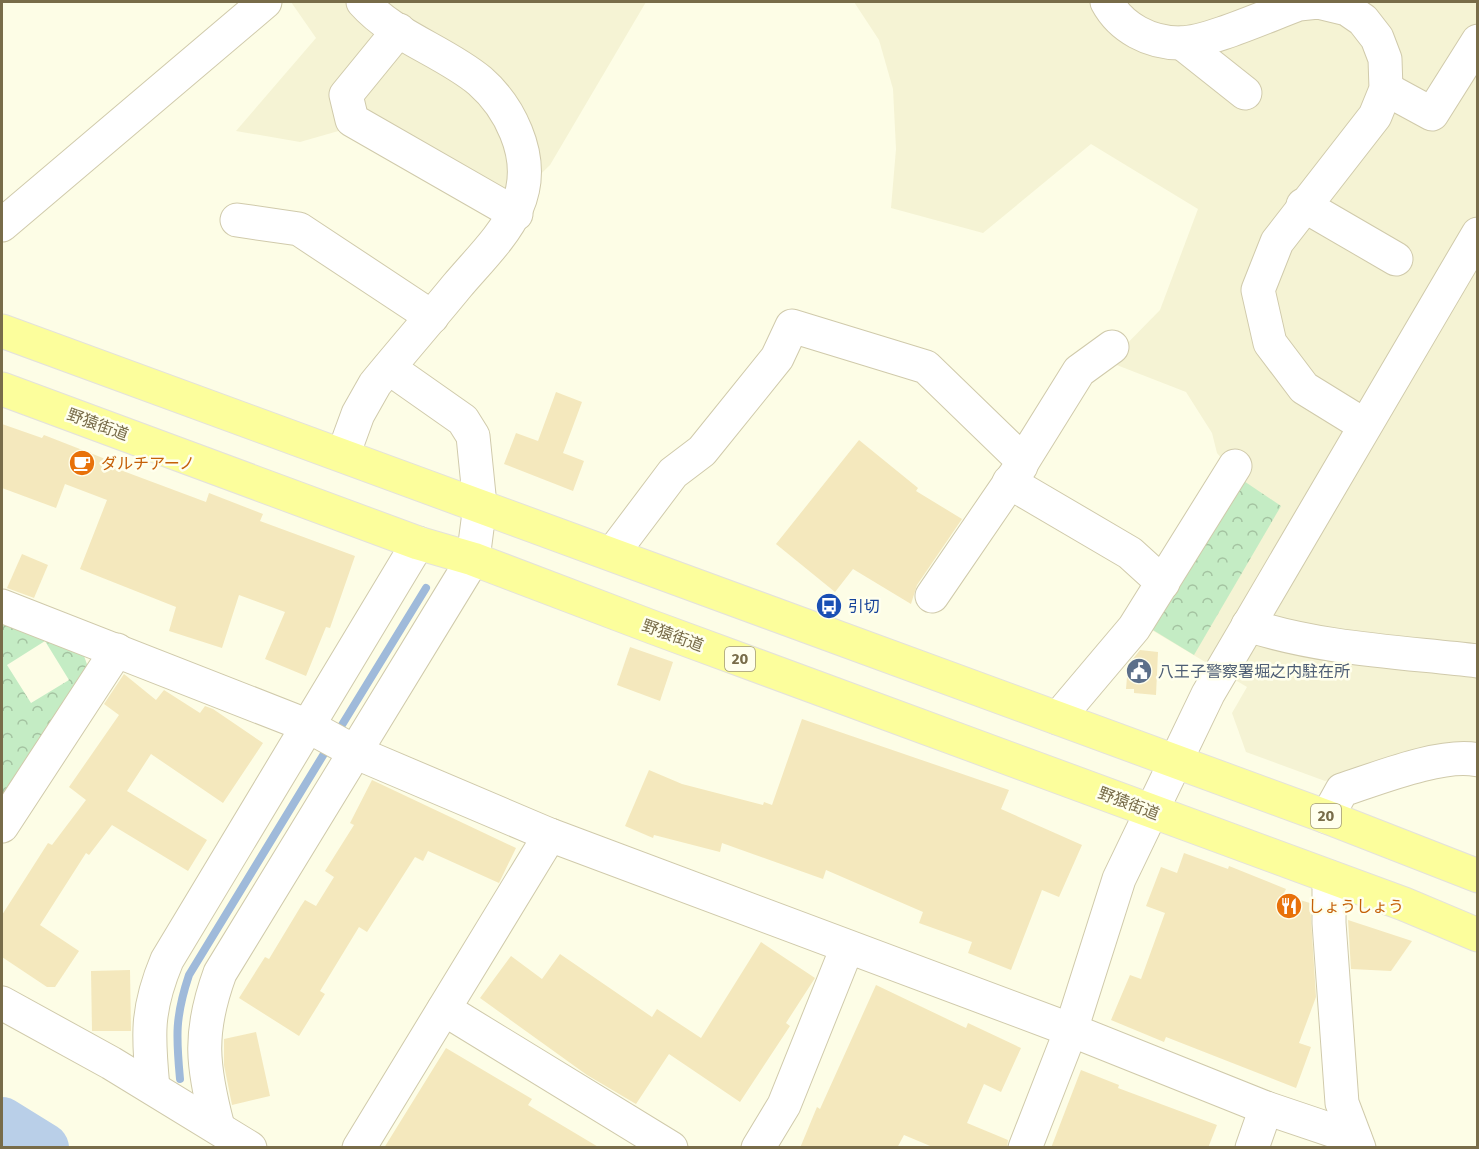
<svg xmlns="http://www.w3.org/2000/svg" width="1479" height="1149" font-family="'Fira Sans','Noto Sans JP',sans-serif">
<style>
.residential{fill:#f5f3d4}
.forest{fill:url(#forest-crowns);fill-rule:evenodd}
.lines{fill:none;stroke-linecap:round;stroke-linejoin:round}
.stream{stroke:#9fbada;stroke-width:8}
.river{stroke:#b9cfe8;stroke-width:50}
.building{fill:#f4e8bd}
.minor-casing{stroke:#d0caab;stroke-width:35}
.major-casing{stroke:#e4e2db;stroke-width:35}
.minor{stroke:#fff;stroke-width:33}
.major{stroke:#fcfe9c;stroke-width:33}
.labels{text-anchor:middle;stroke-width:5;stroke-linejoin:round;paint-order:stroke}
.shield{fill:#ffffed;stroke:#a0987a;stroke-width:1.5}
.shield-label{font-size:15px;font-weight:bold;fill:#786c49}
.street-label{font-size:16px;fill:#786c49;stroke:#ffffed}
.food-label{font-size:16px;fill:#c56008;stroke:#ffffed;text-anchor:start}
.transit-label{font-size:16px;fill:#164399;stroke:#ffffed;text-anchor:start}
.service-label{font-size:16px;fill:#4e5e75;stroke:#ffffed;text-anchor:start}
</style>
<defs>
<pattern id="forest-crowns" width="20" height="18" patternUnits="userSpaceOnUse" patternTransform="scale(1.5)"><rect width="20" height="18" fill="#c4ecc4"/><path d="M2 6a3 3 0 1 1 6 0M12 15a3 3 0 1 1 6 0" fill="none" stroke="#a4c3a1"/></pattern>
</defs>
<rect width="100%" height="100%" fill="#fdfde6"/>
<!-- residential -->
<g class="residential">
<path d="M291 2H646L550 165 499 215 349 128 300 142 236 131 316 38Z"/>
<path d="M854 2H1477V748L1406 757 1325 781 1246 752 1232 713 1247 687 1145 626 1234 473 1217 453 1212 433 1186 392 1109 362 1160 310 1198 209 1091 144 983 233 891 208 896 149 893 89 879 40Z"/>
</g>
<!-- forest -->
<g class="forest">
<path d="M1235 475 1281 506 1194 655 1148 627Z"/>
<path d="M2 620 83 653 90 673 2 802ZM45 641 69 680 31 703 7 665Z"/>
</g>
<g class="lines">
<!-- stream -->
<g class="stream">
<path d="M337 733 426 588"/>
<path d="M180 1079C176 1036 175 1017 189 975L330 744"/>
</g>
<!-- river -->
<path class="river" d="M2 1122 44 1148"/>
</g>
<!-- building -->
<g class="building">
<path d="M556 392 582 402 563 453 584 461 573 491 504 464 516 433 538 441Z"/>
<path d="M2 424 42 438 44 435 108 460 107 465 206 502 209 493 263 514 260 521 355 556 330 628 326 627 306 676 265 659 285 612 239 595 222 648 169 631 176 607 80 569 107 500 65 484 56 508 2 488Z"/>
<path d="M859 440 918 488 916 491 962 519 917 585 911 604 853 569 835 592 776 544Z"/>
<path d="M22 554 48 565 34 598 7 588Z"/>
<path d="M630 647 673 662 660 701 617 685Z"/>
<path d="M1140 650 1158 652 1156 695 1134 693V689H1126L1128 665Z"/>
<path d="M124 674 156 700 164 690 200 713 205 706 213 709 263 743 223 803 151 754 127 791 207 840 188 871 112 825 89 855 86 853 40 925 79 951 55 987H47L2 957V915L48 843 52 845 86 800 69 787 119 715 104 704Z"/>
<path d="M802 719 1009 790 1001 809 1082 845 1059 897 1042 890 1011 970 968 953 972 942 919 923 923 912 826 870 823 879 722 843 720 852 654 835 653 838 625 826 649 770 682 784 763 805 764 802 772 805Z"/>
<path d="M372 780 516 848 499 883 428 851 423 861 415 857 367 932 359 927 320 991 325 994 299 1036 239 998 265 957 269 959 301 906 305 900 316 906 334 877 325 871 354 825 350 823Z"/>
<path d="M1184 853 1228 869 1229 866 1286 889 1283 895 1310 903 1316 997 1299 1043 1311 1047 1296 1088 1166 1037 1164 1042 1111 1020 1130 975 1141 979 1165 913 1146 906 1161 867 1177 873Z"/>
<path d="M1348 920 1412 941 1391 971 1351 969Z"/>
<path d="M761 942 815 978 786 1023 790 1026 740 1102 669 1054 636 1104 587 1075 480 998 511 956 542 979 560 954 652 1017 657 1009 701 1038Z"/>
<path d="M130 970 131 1031H92L91 971Z"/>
<path d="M876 985 966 1028 968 1023 1021 1048 1001 1092 984 1084 967 1123 1008 1140 1007 1148H935L904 1135 897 1148H800L817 1107 820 1109Z"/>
<path d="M256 1032 270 1096 232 1105 224 1065V1039Z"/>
<path d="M446 1048 532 1099 528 1105 600 1148H384Z"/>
<path d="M1081 1070 1119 1085 1118 1088 1217 1125 1208 1148H1051Z"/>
</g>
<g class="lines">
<!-- minor casing -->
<g class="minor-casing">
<g id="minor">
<path d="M1107 2C1121 28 1150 43 1180 43 1207 43 1271 14 1299 4L1318 2 1347 9 1363 20 1377 38 1385 59 1386 89 1375 116 1277 242 1258 290 1270 343 1304 388 1364 425"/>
<path d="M399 30 346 95 352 120 516 214"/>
<path d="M1182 43 1245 93"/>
<path d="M1386 89 1432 114 1478 41"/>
<path d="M1303 205 1396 259"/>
<path d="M237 220 299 229 432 317"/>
<path d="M2 225 265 2"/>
<path d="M343 455 358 414 375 384C402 351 430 319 457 286 498 238 544 200 516 132 508 112 496 95 480 81 444 51 394 37 363 2"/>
<path d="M1009 482 1130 553 1163 583"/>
<path d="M612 554 673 473 702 451 777 358 792 326 926 367 1023 461 1079 371 1112 347"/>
<path d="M932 596 1021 466"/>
<path d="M2 606 306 725 357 753 550 835 1071 1030 1266 1108 1355 1138"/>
<path d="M1248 625C1321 649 1402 652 1478 661"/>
<path d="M1058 718 1134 628 1235 466"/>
<path d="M1327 817 1342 790C1376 779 1443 752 1478 760"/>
<path d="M2 826 117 650"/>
<path d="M1329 877V923L1342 1103 1359 1148"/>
<path d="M2 1003 111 1063 250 1148"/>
<path d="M444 1009 671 1148"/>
<path d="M153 1088C148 1036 146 1010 167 960L418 543"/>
<path d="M218 1127C202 1066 198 1033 220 973L473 559 480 505 473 436 463 420 389 368"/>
<path d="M359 1148 550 835"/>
<path d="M758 1148 784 1105 847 948"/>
<path d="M1025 1148 1071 1030 1119 879 1208 694 1478 234"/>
<path d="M1252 1148 1266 1108"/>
</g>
</g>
<!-- major casing -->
<g class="major-casing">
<g id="major">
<path d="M2 331 1327 817 1478 876"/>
<path d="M2 389 418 543 473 559 652 627 1404 904 1478 935"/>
</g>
</g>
<!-- minor -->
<use href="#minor" class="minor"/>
<!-- major -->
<use href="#major" class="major"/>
</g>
<!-- icons -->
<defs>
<g id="cafe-disc" transform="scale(1.35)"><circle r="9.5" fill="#e8710a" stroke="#ffffed"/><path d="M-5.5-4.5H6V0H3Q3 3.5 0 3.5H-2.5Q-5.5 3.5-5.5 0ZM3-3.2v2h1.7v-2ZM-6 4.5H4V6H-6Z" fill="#fff"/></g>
<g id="bus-disc" transform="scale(1.35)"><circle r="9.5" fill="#1a4fb4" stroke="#ffffed"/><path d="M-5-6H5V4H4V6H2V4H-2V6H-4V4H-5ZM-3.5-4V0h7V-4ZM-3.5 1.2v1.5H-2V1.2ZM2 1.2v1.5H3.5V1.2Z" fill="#fff"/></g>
<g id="civic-disc" transform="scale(1.35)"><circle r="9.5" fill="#5c6f8a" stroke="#ffffed"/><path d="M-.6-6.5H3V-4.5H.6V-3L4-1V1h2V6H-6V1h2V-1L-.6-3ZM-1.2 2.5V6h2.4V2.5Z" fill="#fff"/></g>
<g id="restaurant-disc" transform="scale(1.35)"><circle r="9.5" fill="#e8710a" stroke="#ffffed"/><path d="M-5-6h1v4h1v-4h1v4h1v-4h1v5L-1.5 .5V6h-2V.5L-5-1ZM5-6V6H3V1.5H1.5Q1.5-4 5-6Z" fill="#fff"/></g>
</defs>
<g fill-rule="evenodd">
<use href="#cafe-disc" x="82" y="463"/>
<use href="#bus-disc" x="829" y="606"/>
<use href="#civic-disc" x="1139" y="671"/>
<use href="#restaurant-disc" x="1289" y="906"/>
</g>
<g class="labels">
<!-- shield labels -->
<g class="shield">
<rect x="725" y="647" width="30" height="24" rx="4.5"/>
<rect x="1311" y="804" width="30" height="24" rx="4.5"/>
</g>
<g class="shield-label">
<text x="740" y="664">20</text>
<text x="1326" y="821">20</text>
</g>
<!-- street labels -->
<g class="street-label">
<text transform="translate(98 424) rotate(20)" y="6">野猿街道</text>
<text transform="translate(673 635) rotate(20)" y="6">野猿街道</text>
<text transform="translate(1129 803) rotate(21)" y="6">野猿街道</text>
</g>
<!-- food labels -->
<g class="food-label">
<text x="101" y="469">ダルチアーノ</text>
<text x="1308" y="912">しょうしょう</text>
</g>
<!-- transit labels -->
<g class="transit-label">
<text x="848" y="612">引切</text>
</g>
<!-- service labels -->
<g class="service-label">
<text x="1158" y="677">八王子警察署堀之内駐在所</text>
</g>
</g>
<!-- border -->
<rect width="1479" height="1149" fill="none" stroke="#786c49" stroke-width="6"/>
</svg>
